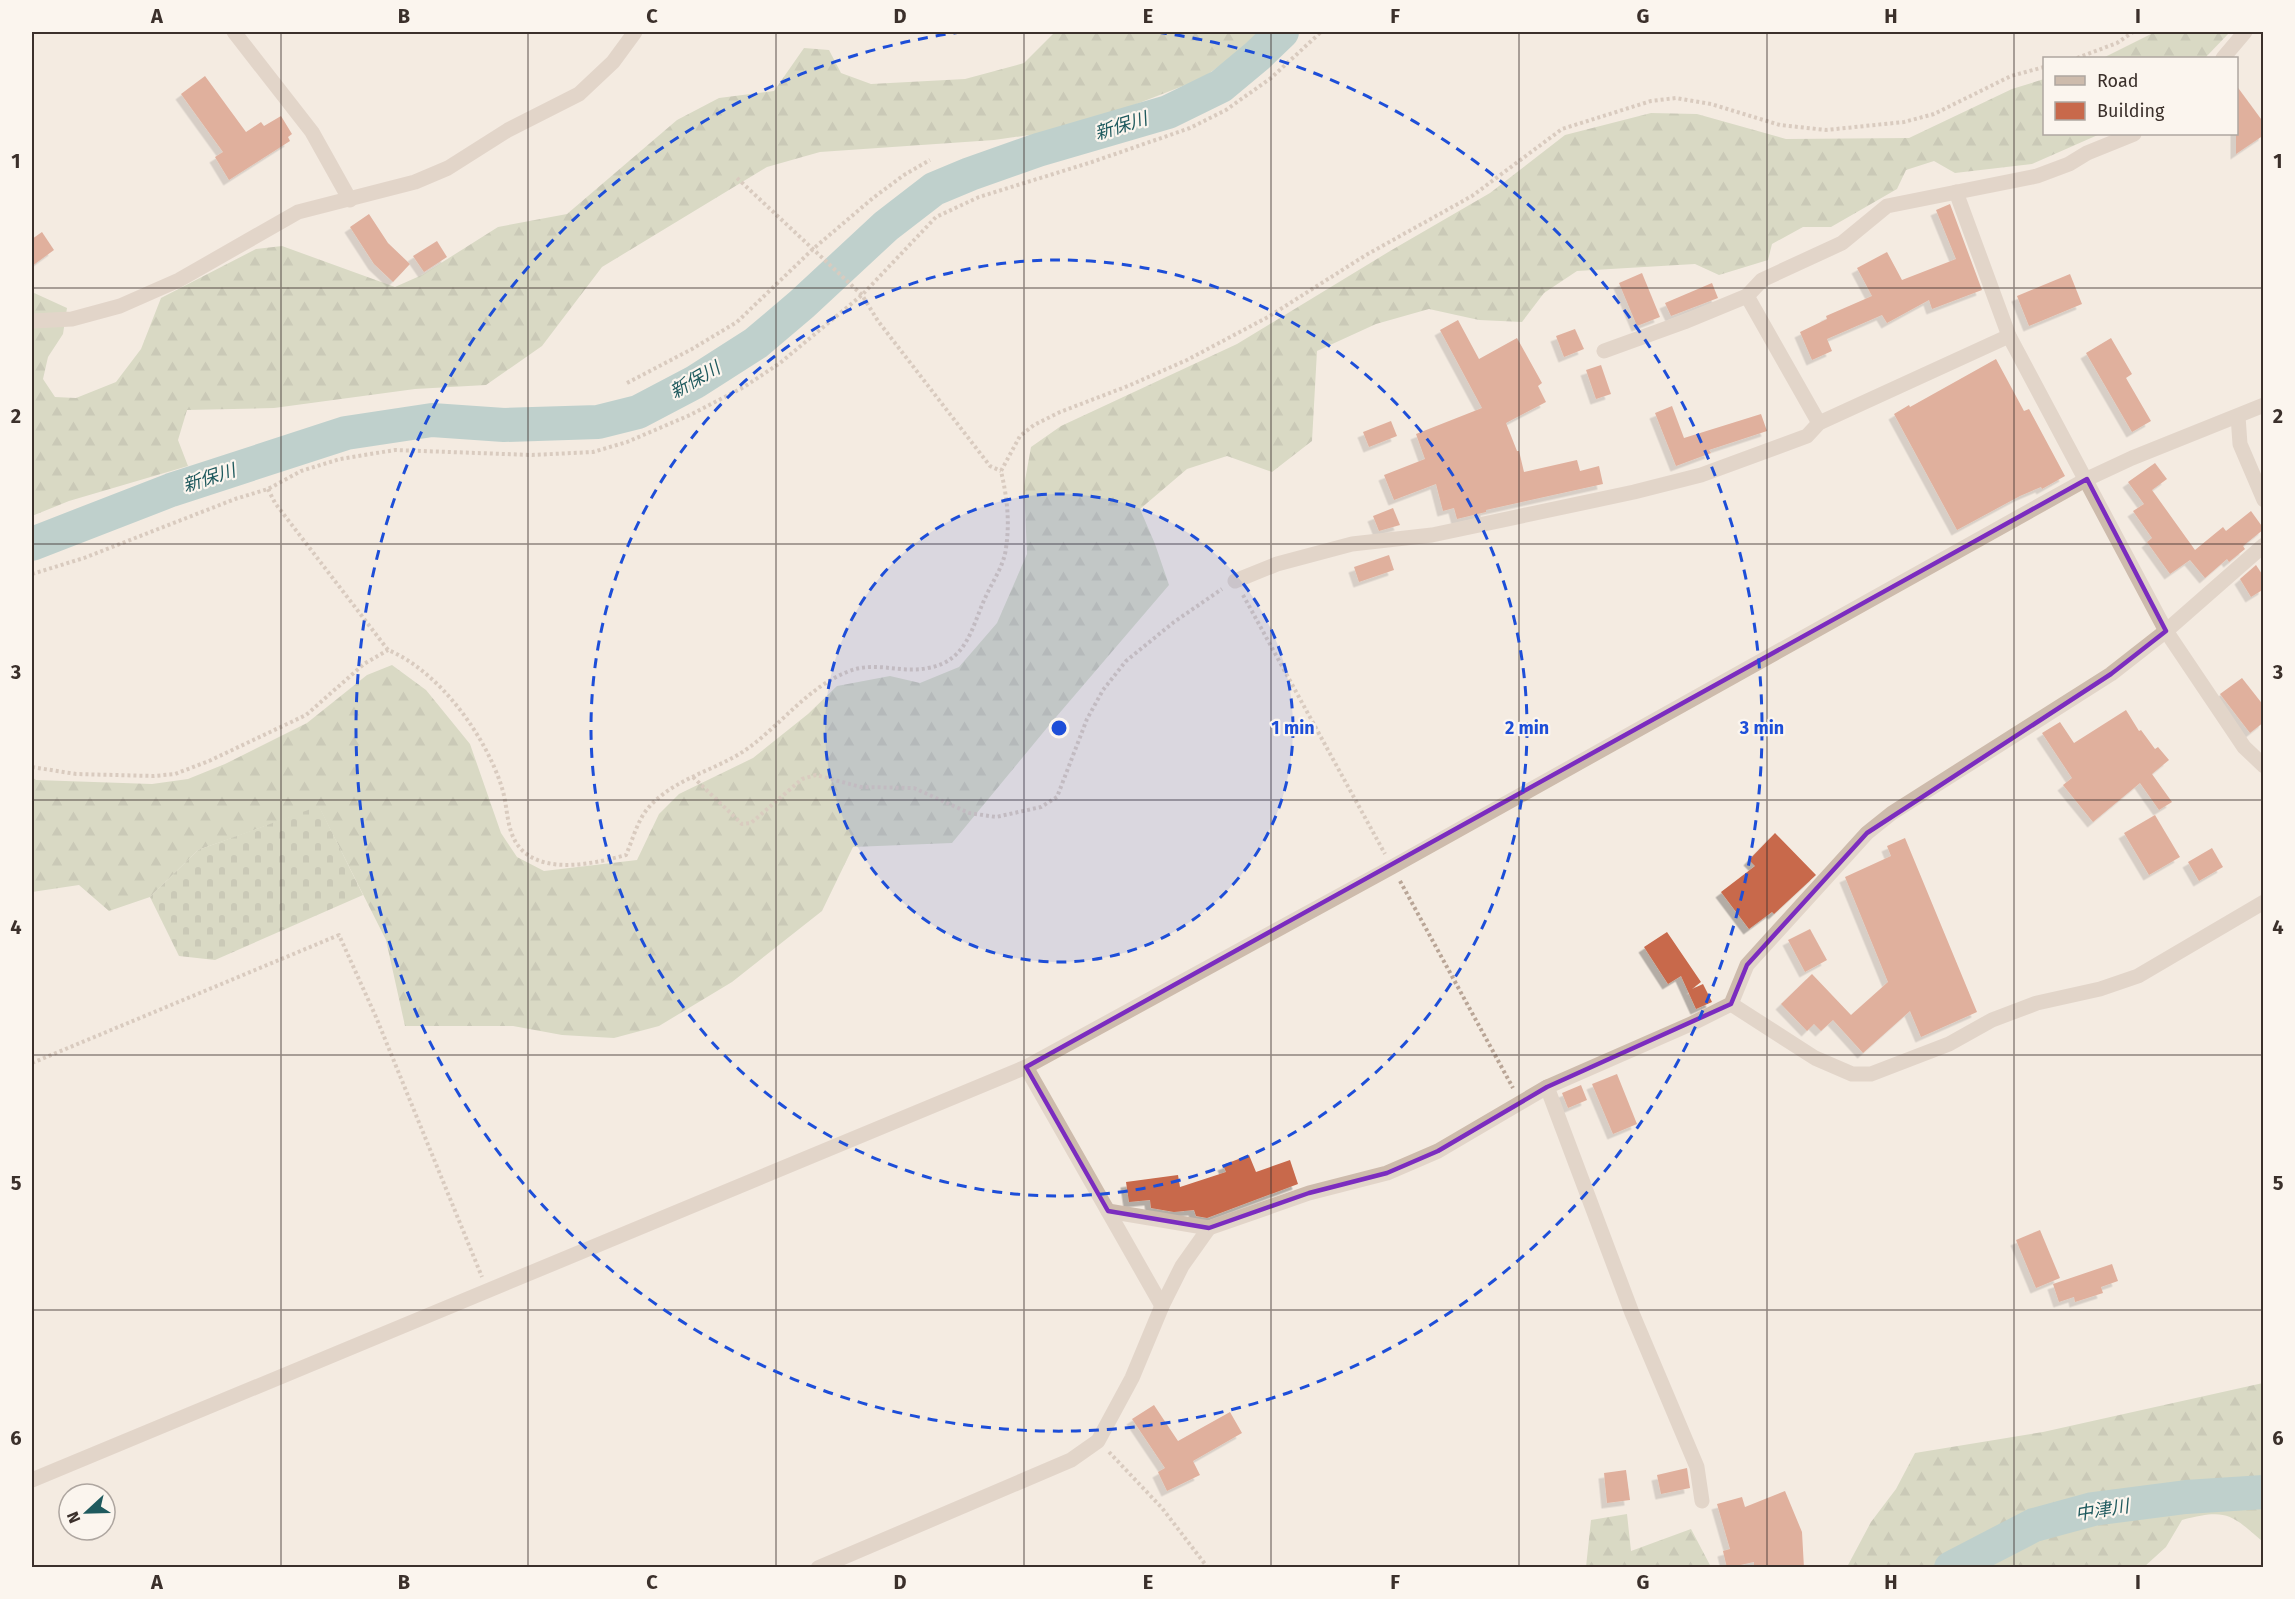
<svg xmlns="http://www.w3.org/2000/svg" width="2295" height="1599" font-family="'Fira Sans','Noto Sans JP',sans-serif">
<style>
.forest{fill:url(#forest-firs)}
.cemetery{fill:url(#cemetery-stones)}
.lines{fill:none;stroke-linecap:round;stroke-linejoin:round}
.river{stroke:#7fb0b2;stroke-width:34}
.building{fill:#c8694b;filter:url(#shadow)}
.path{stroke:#b9a596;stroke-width:4;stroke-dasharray:3 3;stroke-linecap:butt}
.minor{stroke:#cdbbac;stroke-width:15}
.marked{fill:none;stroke:#7b2cbf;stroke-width:4.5;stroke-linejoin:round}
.grid{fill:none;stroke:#3b302b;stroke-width:1.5;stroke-opacity:0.55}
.ring{fill:none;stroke:#1d4ed8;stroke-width:3;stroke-dasharray:10 8}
.labels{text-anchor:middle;stroke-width:4.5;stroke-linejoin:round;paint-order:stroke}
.water-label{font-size:18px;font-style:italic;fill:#1f5a5e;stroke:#fbf5ee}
.centre{fill:#1d4ed8;stroke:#fbf5ee;stroke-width:3}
.ring-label{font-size:18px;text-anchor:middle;font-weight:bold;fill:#1d4ed8;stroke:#fbf5ee;stroke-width:4.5;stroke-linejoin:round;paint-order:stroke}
.neatline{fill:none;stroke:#3b302b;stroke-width:2}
.grid-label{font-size:20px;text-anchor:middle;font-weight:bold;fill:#3b302b}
</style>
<defs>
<pattern id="forest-firs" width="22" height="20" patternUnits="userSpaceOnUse" patternTransform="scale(1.5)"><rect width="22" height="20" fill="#b8c4a0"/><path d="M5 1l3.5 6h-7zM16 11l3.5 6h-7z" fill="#97a083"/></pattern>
<pattern id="cemetery-stones" width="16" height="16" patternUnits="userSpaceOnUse" patternTransform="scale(1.5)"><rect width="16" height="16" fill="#b8c4a0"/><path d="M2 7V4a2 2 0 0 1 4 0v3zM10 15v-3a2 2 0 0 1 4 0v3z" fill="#97a083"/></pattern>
<filter id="shadow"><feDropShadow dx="-5.5" dy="5.5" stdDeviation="0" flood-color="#0004"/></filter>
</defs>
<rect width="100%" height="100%" fill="#f4ebe1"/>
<!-- forest -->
<g class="forest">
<path d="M1055 32H1264L1249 45 1201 79 1072 129 994 140 820 152 767 167 602 267 542 346 486 385 415 389 274 408 187 410 178 440 188 466 69 501 32 516V292L67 308 63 334 48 357 43 379 55 397 76 398 116 382 141 349 161 298 256 249 282 246 395 287 422 275 498 227 567 214 677 120 719 98 774 91 804 48 829 50 841 73 871 84 965 79 1024 63Z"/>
<path d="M2155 32H2230L2205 58H2103Z"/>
<path d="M2044 79V134H2100L2032 164 1955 173 1934 161 1906 170 1897 189 1831 227H1803L1772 244 1768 260 1719 275 1695 264 1577 271 1544 293 1522 322 1479 320 1429 309 1376 324 1317 351 1312 441 1272 472 1227 456 1187 469 1140 509 1155 544 1169 585 1051 723 952 843 853 847 822 911 732 982 659 1026 614 1038 562 1035 513 1026H405L386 940 319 807 198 850 150 897 109 911 79 885 32 892V777L36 780 152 784 188 779 225 764 307 723 367 675 392 665 426 690 470 744 501 833 517 857 544 871 637 860 659 814 679 794 753 758 808 714 837 686 890 676 920 683 959 667 997 623 1027 554 1024 486 1031 447 1061 426 1237 344 1390 251 1490 193 1565 135 1651 113 1697 114 1786 139 1909 138 2012 89Z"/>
<path d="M2263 1383V1542C2230 1513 2226 1509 2182 1520L2166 1547 2144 1567H1847L1871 1522 1896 1489 1915 1453 2043 1432Z"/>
<path d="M1627 1514 1631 1551 1691 1529 1711 1567H1586L1591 1520Z"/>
</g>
<!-- cemetery -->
<path class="cemetery" d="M319 806 363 895 215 960 179 956 150 897 198 850Z"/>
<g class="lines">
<!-- river -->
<g class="river">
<path d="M32 544 171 490 346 433 432 420 504 425 598 422 638 412 695 382 756 343 802 304 886 226 934 189 970 174 1038 150 1168 112 1221 86 1257 56 1282 32"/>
<path d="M1951 1568 2034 1525 2093 1509 2186 1497 2264 1492"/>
</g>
</g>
<!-- building -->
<g class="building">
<path d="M205 76 246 132 261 122 264 126 281 116 292 134 288 137 290 141 229 180 215 157 223 152 181 94Z"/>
<path d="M2236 85 2264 123V135L2236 154Z"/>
<path d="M1950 204 1982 290 1932 309 1929 300 1887 323 1882 315 1827 339 1832 351 1812 360 1800 332 1827 319 1826 316 1872 296 1857 268 1887 252 1902 280 1956 259 1936 210Z"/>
<path d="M369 214 388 243 410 264 393 282 374 264 350 227Z"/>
<path d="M42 232 54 250 32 266V239Z"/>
<path d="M437 241 447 257 424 272 413 256Z"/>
<path d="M1642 273 1660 317 1637 326 1619 283Z"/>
<path d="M2070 274 2082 304 2029 326 2017 296Z"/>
<path d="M1712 283 1718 298 1671 316 1665 303Z"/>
<path d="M1458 320 1479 359 1517 338 1542 383 1538 386 1546 402 1506 423 1517 451H1519L1524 472 1577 460 1580 471 1599 466 1603 484 1486 510V512L1457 519 1454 508 1443 511 1436 484 1394 500 1384 475 1425 459 1416 434 1482 408 1440 330Z"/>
<path d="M1575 329 1584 349 1564 357 1556 336Z"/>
<path d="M2111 338 2132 374 2126 378 2151 421 2132 432 2086 353Z"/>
<path d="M1996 359 2024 411 2029 409 2065 476 2042 489 2041 487 2020 496 1957 530 1894 414 1909 405 1910 407Z"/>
<path d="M1601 365 1611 394 1596 399 1586 370Z"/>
<path d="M1672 406 1684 438 1761 414 1767 431 1709 450 1711 453 1676 466 1655 413Z"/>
<path d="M1391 421 1397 436 1369 447 1363 432Z"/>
<path d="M2155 463 2167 479 2152 490 2195 550 2223 527 2226 531 2251 511 2264 529 2243 546 2245 549 2229 562 2227 559 2205 578 2190 560 2170 574 2147 542 2152 538 2133 511 2144 504 2128 482Z"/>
<path d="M1393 508 1400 525 1379 531 1373 516Z"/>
<path d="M1389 555 1394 570 1359 582 1354 567Z"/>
<path d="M2256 565 2264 577V589L2251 597 2240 579Z"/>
<path d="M2242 678 2264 706V722L2250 733 2220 694Z"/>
<path d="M2126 710 2139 731 2141 730 2155 749 2158 747 2169 760 2152 774 2172 802 2159 810 2140 783 2093 822 2063 785 2072 778 2042 733 2060 722 2074 743Z"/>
<path d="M2155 815 2180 857 2149 875 2124 833Z"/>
<path d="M1775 833 1816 875 1774 914 1772 912 1749 929 1721 892 1755 866 1749 860Z"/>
<path d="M1905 838 1977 1012 1921 1037 1910 1011 1863 1053 1833 1020 1821 1031 1814 1024 1807 1031 1781 1004 1812 974 1851 1015 1888 982 1845 877 1891 856 1887 846Z"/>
<path d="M2212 848 2223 867 2199 881 2188 862Z"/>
<path d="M1810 929 1827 960 1805 972 1788 940Z"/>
<path d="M1667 932 1701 982 1692 989 1703 984 1712 1002 1696 1009 1681 976 1668 984 1644 947Z"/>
<path d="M1617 1074 1637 1124 1613 1134 1592 1084Z"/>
<path d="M1581 1085 1587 1100 1568 1108 1562 1093Z"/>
<path d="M1249 1155 1256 1172 1290 1160 1298 1184 1207 1218 1196 1216 1194 1210 1174 1212 1151 1208 1150 1200 1129 1202 1126 1182 1178 1175 1180 1187 1226 1172 1223 1165Z"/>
<path d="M2040 1230 2060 1278 2036 1288 2016 1240Z"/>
<path d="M2112 1264 2118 1281 2101 1287 2103 1293 2075 1302 2074 1297 2059 1302 2053 1284Z"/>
<path d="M1154 1405 1178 1441 1230 1412 1242 1433 1193 1461 1200 1475 1167 1491 1158 1472 1165 1468 1132 1419Z"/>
<path d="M1687 1468 1690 1488 1661 1494 1657 1475Z"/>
<path d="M1626 1470 1630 1500 1607 1503 1604 1473Z"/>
<path d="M1785 1491 1802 1532 1804 1568H1754V1562L1727 1568 1723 1551 1730 1549 1717 1504 1742 1497 1745 1507Z"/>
</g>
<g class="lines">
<!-- path -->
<g class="path">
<path d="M2077 58 2117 43 2133 32"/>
<path d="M737 178 862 295 878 321 990 466 1001 471"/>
<path d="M627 383 692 349 737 322 813 249 873 198 904 175 930 160"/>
<path d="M268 489 275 503 388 650C439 671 486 736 502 788 509 810 505 835 524 852 550 874 596 863 626 855 633 839 638 818 650 806 677 777 715 771 747 749 782 724 807 688 847 672 875 660 900 674 928 668 969 661 972 624 987 594 994 579 1004 565 1006 548 1010 521 1007 497 1001 471L1020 436 1034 425 1060 412 1128 386 1187 360 1268 317 1366 255 1472 196 1562 129 1651 101 1676 98 1711 104 1780 125 1826 130 1904 122 1934 114 2011 76 2044 67"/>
<path d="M32 574 84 558 235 499 268 489 301 471 340 459 395 450 532 455 593 452 627 442 690 415 744 387 780 363 862 295 936 217 979 197 1092 162 1190 128 1226 110 1271 78 1321 32"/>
<path d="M1243 595 1385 854"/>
<path d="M32 767 76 774 154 776 175 774 209 761 306 715 364 664 388 650"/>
<path d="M693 777 742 824 751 823 802 779 816 775 861 787 914 788 969 813 996 817 1041 807 1057 797 1087 719 1103 690 1126 661 1174 622 1222 589"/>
<path d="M1400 881 1513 1088"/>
<path d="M32 1063 339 935 376 1017 482 1277"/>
<path d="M1109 1452 1162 1508 1208 1568"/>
</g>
<!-- minor -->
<g class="minor">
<path d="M234 32 312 132 350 200"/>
<path d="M2223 58 2245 32"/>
<path d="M1956 192 2009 336 2166 631 2244 747 2264 766"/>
<path d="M32 321 72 319 120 306 179 280 298 212 415 182 448 168 508 130 579 94 613 62 635 32"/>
<path d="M1604 351 1684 322 1747 296"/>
<path d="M2238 416 2240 444 2264 500"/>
<path d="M1819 423 1747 296 1762 280 1842 243 1887 206 2037 176 2069 164 2087 153 2134 134"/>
<path d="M1235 581 1277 564 1352 544 1432 535 1634 492 1701 475 1807 436 1819 423 2009 336"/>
<path d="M1731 1004 1815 1058 1852 1074H1871L1949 1044 1992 1020 2037 1003 2100 989 2138 976 2264 902"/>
<path d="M1026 1067 1162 1306"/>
<path d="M1547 1087 1632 1313 1697 1467 1702 1501"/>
<path d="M1108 1211 1209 1228 1309 1193 1387 1173 1438 1151 1547 1087 1693 1023 1731 1004 1747 965 1867 833 1892 813 2111 674 2166 631 2264 545"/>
<path d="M32 1480 1026 1067 1392 867 2087 479 2132 458 2264 405"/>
<path d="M818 1568 1071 1460 1098 1441 1132 1378 1162 1306 1182 1266 1209 1228"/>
</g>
</g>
<!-- marked area -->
<path d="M0 0H2295V1599H0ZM2087 479 2166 631 2111 674 1867 833 1747 965 1731 1004 1547 1087 1438 1151 1387 1173 1309 1193 1209 1228 1108 1211 1026 1067Z" fill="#f4ebe1" fill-opacity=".55" fill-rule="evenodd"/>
<path class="marked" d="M2087 479 2166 631 2111 674 1867 833 1747 965 1731 1004 1547 1087 1438 1151 1387 1173 1309 1193 1209 1228 1108 1211 1026 1067Z"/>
<!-- grid -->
<path class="grid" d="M281 32V1568M528 32V1568M776 32V1568M1024 32V1568M1271 32V1568M1519 32V1568M1767 32V1568M2014 32V1568M32 288H2264M32 544H2264M32 800H2264M32 1055H2264M32 1310H2264"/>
<!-- distance rings -->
<circle cx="1059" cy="728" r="234" fill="#1d4ed8" fill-opacity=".12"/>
<g class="ring">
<circle cx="1059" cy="728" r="234"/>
<circle cx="1059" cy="728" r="468"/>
<path d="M1157 32A703 703 0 1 1 961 32"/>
</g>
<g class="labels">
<!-- water labels -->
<g class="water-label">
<text transform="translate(1121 126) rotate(-17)" y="6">新保川</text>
<text transform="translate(695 380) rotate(-30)" y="6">新保川</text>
<text transform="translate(209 478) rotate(-18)" y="6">新保川</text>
<text transform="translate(2102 1510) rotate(-9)" y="6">中津川</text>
</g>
</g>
<circle cx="1059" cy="728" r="9" class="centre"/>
<g class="ring-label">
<text x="1293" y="734">1 min</text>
<text x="1527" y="734">2 min</text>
<text x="1762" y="734">3 min</text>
</g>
<!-- border -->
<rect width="2295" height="1599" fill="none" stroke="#fbf5ee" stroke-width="66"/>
<!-- legend -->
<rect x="2043" y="57" width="195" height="78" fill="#fbf5ee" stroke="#aea6a0" stroke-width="1.5"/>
<rect x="2055" y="76" width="30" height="9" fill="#cdbbac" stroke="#aea6a0" stroke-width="1.5"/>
<text x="2097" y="87" font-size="18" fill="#3b302b">Road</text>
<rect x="2055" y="102" width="30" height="18" fill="#c8694b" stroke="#aea6a0" stroke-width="1.5"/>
<text x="2097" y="117" font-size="18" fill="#3b302b">Building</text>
<!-- north arrow -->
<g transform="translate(87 1512) rotate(248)"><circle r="28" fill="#fbf5ee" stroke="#aea6a0" stroke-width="1.5"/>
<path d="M0-4.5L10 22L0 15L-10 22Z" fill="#1f5a5e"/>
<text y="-9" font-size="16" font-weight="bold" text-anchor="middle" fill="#3b302b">N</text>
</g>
<rect x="33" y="33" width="2229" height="1533" class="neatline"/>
<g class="grid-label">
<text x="157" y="23">A</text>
<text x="404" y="23">B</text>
<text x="652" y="23">C</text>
<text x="900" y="23">D</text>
<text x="1148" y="23">E</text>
<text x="1395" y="23">F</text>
<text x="1643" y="23">G</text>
<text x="1891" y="23">H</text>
<text x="2138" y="23">I</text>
<text x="16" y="168">1</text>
<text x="2278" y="168">1</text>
<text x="16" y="423">2</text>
<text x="2278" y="423">2</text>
<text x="16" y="679">3</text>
<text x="2278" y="679">3</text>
<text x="16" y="934">4</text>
<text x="2278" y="934">4</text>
<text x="16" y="1190">5</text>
<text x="2278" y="1190">5</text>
<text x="16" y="1445">6</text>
<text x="2278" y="1445">6</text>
<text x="157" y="1589">A</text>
<text x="404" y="1589">B</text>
<text x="652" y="1589">C</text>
<text x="900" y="1589">D</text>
<text x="1148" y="1589">E</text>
<text x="1395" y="1589">F</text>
<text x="1643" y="1589">G</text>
<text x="1891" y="1589">H</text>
<text x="2138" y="1589">I</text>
</g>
</svg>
